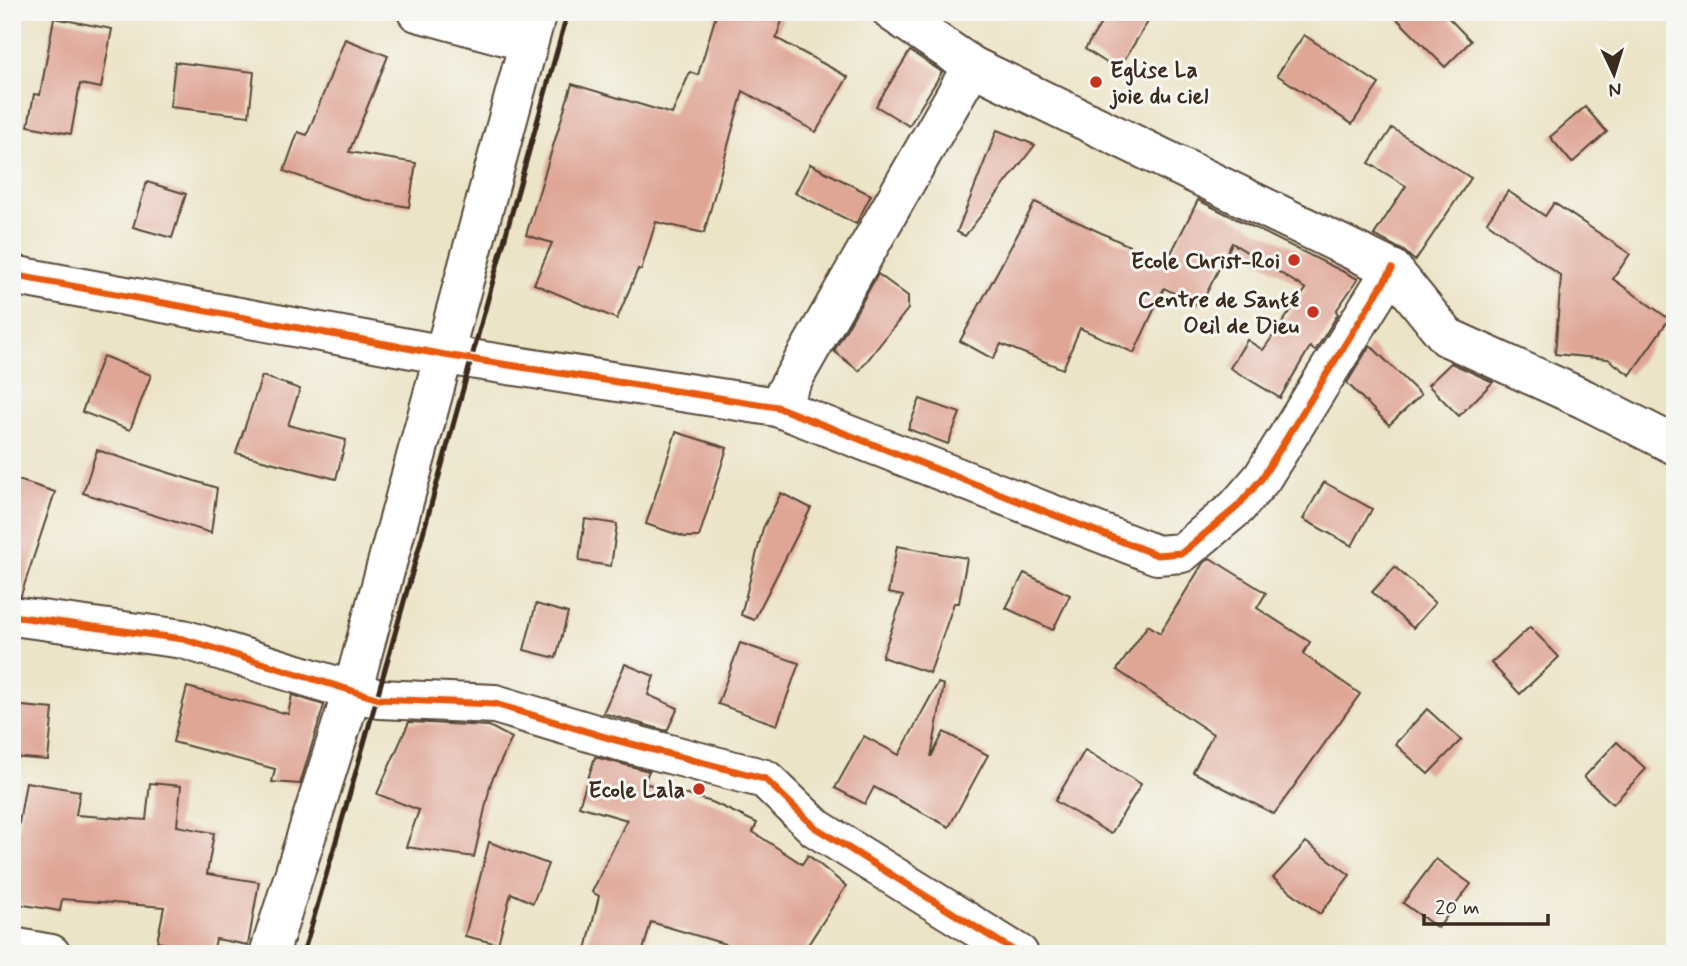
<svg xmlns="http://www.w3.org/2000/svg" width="1687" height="966" font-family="Mynerve,sans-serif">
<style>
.building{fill:#dfa696}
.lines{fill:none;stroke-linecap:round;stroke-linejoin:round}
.minor-casing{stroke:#564637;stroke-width:42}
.minor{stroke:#fff;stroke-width:38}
.rail{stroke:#3b2a1e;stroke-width:5}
.cycleway-casing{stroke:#f6f6f2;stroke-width:11}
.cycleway{stroke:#e8590c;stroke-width:7}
.poi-dot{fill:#c8321e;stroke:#f6f6f2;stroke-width:2.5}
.labels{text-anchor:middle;stroke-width:6;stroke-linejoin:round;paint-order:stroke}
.poi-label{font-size:23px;font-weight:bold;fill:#3b2a1e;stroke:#f6f6f2;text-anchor:end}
</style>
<rect width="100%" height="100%" fill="#f6f6f2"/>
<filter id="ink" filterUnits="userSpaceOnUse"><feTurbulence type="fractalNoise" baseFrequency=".0143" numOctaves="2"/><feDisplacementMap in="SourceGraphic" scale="14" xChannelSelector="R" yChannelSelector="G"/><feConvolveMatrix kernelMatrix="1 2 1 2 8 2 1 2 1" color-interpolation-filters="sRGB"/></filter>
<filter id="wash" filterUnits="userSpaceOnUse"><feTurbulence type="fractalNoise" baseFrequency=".00686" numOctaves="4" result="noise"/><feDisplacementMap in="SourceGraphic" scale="28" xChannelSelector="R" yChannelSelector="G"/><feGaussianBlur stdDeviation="1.57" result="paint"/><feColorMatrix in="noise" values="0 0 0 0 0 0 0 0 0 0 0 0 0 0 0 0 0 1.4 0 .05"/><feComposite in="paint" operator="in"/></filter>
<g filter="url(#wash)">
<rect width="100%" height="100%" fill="#ece4c7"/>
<g id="blocks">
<!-- building -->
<g class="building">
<path d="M717 12H785L776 38 848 77 816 132 743 91 704 233 656 222 641 270 638 269 617 319 534 284 552 243 526 235 572 84 672 114 690 72 698 75Z"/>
<path d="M1108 12H1154L1118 70 1085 49Z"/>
<path d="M1390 12H1443L1471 41 1445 67Z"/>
<path d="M54 18 112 29 101 88 80 84 71 134 28 126 34 94 40 95Z"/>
<path d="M1304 35 1379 84 1352 124 1277 75Z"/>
<path d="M345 39 388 56 349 152 416 163 409 207 363 199 284 171 298 132 307 135Z"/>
<path d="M910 51 942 72 909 126 876 106Z"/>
<path d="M175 62 254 72 249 116 170 107Z"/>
<path d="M1585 107 1607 132 1572 163 1550 137Z"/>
<path d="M1392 128 1471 178 1415 261 1404 251 1374 235 1406 186 1369 163Z"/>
<path d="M997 130 1035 145 965 236 957 232Z"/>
<path d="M810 164 871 195 856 224 795 193Z"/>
<path d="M147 182 186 194 172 238 133 227Z"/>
<path d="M1508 191 1545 216 1554 203 1630 254 1613 279 1669 319 1630 375 1608 359 1555 354 1561 276 1487 222Z"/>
<path d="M1198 200 1358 279 1336 311 1338 314 1315 351 1310 347 1280 398 1230 368 1247 340 1263 350 1306 289 1232 243 1200 306 1164 288 1134 353 1080 328 1063 369 1001 344 993 359 960 341 1035 202 1166 263Z"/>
<path d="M878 274 908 296V309L859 371 834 351Z"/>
<path d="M1370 345 1421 395 1389 425 1347 383Z"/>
<path d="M103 356 151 375 130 430 82 412Z"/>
<path d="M1451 363 1493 382 1459 416 1428 385Z"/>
<path d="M262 376 300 389 288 425 346 440 336 479 236 453Z"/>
<path d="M920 399 960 413 948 444 908 429Z"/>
<path d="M676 432 727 448 699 537H685L646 524Z"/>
<path d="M97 450 217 488 211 533 83 493Z"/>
<path d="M12 478 55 492 21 595H12Z"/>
<path d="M1324 482 1372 509 1352 546 1303 519Z"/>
<path d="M781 493 811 508 754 620 741 615 763 528Z"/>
<path d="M585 519 617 524 611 566 579 561Z"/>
<path d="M897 546 967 558 959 603H954L930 673 882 657 903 596 888 593Z"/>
<path d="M1210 558 1266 593 1257 608 1310 642 1303 654 1360 694 1274 814 1193 772 1213 734 1117 670 1148 625 1160 633 1202 565Z"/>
<path d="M1395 567 1435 603 1413 628 1372 592Z"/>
<path d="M1024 573 1070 595 1053 630 1006 608Z"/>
<path d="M536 604 568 613 556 658 524 650Z"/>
<path d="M1530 627 1559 657 1520 694 1491 663Z"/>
<path d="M740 643 799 663 777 725 718 704Z"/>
<path d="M625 664 654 676 648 695 678 708 667 731 603 713Z"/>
<path d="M938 683 944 685 931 757 944 732 988 755 949 827 874 787 865 804 835 788 864 736 899 755Z"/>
<path d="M187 687 288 714 292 695 324 705 300 784 272 782 275 769 173 742Z"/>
<path d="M12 705 53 709 48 760 12 757Z"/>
<path d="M1427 709 1461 740 1428 774 1395 744Z"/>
<path d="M409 722 489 726 512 738 491 782 474 857 406 847 419 810 377 794Z"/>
<path d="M1617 742 1646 769 1613 804 1584 777Z"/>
<path d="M1085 750 1141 784 1111 834 1055 801Z"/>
<path d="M595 757 649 771 644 783 712 802 757 823 753 832 802 864 808 855 846 886 802 954H722L725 944 651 922 642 954H585L599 896 592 892 627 820 579 806Z"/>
<path d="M26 782 80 791 76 815 146 820 150 783 181 786 177 826 214 833 207 874 259 882 248 945 216 939 213 953 157 942 164 907 62 899 60 911 12 903V864Z"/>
<path d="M489 842 548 864 533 903 511 893 498 944 465 936Z"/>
<path d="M1306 842 1350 875 1320 914 1273 878Z"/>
<path d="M1436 859 1471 884 1438 928 1403 903Z"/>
</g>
</g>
</g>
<g filter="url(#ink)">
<use href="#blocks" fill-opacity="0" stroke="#564637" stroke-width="2"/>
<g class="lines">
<!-- minor casing -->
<g class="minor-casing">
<g id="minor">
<path d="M417 12 527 42"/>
<path d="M892 12 972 66 1392 269 1447 337 1584 399 1675 445"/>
<path d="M12 275 445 355 777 407 1157 555 1182 553 1237 507 1262 478 1392 269"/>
<path d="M777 407 972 66"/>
<path d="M12 616 183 639 379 699 495 704 612 739 765 779 816 828 1019 954"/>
<path d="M12 947 51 954"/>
<path d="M269 954 352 692 537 12"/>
</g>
</g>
<!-- minor -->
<use href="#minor" class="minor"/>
<!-- rail -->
<path class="rail" d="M303 954C396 641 479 326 568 12"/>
<!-- cycleway casing -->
<g class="cycleway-casing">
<g id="cycleway">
<path d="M12 275 445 355 777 407 1157 555 1182 553 1237 507 1262 478 1392 269"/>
<path d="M12 616 183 639 379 699 495 704 612 739 765 779 816 828 1019 954"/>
</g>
</g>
<!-- cycleway -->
<use href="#cycleway" class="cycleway"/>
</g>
</g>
<!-- markers -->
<g class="poi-dot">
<circle cx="1096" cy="82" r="7"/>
<circle cx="1294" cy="260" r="7"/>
<circle cx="1313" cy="312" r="7"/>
<circle cx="699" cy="789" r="7"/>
</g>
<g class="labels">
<!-- poi labels -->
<g class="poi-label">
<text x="1110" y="77" text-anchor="start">Eglise La<tspan x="1110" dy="26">joie du ciel</tspan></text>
<text x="1280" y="268">Ecole Christ-Roi</text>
<text x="1299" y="307">Centre de Santé<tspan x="1299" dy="26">Oeil de Dieu</tspan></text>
<text x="685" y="797">Ecole Lala</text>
</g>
</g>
<!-- margin -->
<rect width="1687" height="966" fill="none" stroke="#f6f6f2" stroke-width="42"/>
<!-- north arrow -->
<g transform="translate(1614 74) rotate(176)" stroke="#f6f6f2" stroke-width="5" paint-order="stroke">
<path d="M0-5L12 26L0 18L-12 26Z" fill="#3b2a1e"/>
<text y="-10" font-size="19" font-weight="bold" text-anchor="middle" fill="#3b2a1e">N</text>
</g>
<!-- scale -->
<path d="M1424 914v10h124v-10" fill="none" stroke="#3b2a1e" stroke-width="3.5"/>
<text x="1435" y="914" font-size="21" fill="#3b2a1e" stroke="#f6f6f2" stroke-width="5" paint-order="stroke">20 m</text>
</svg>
